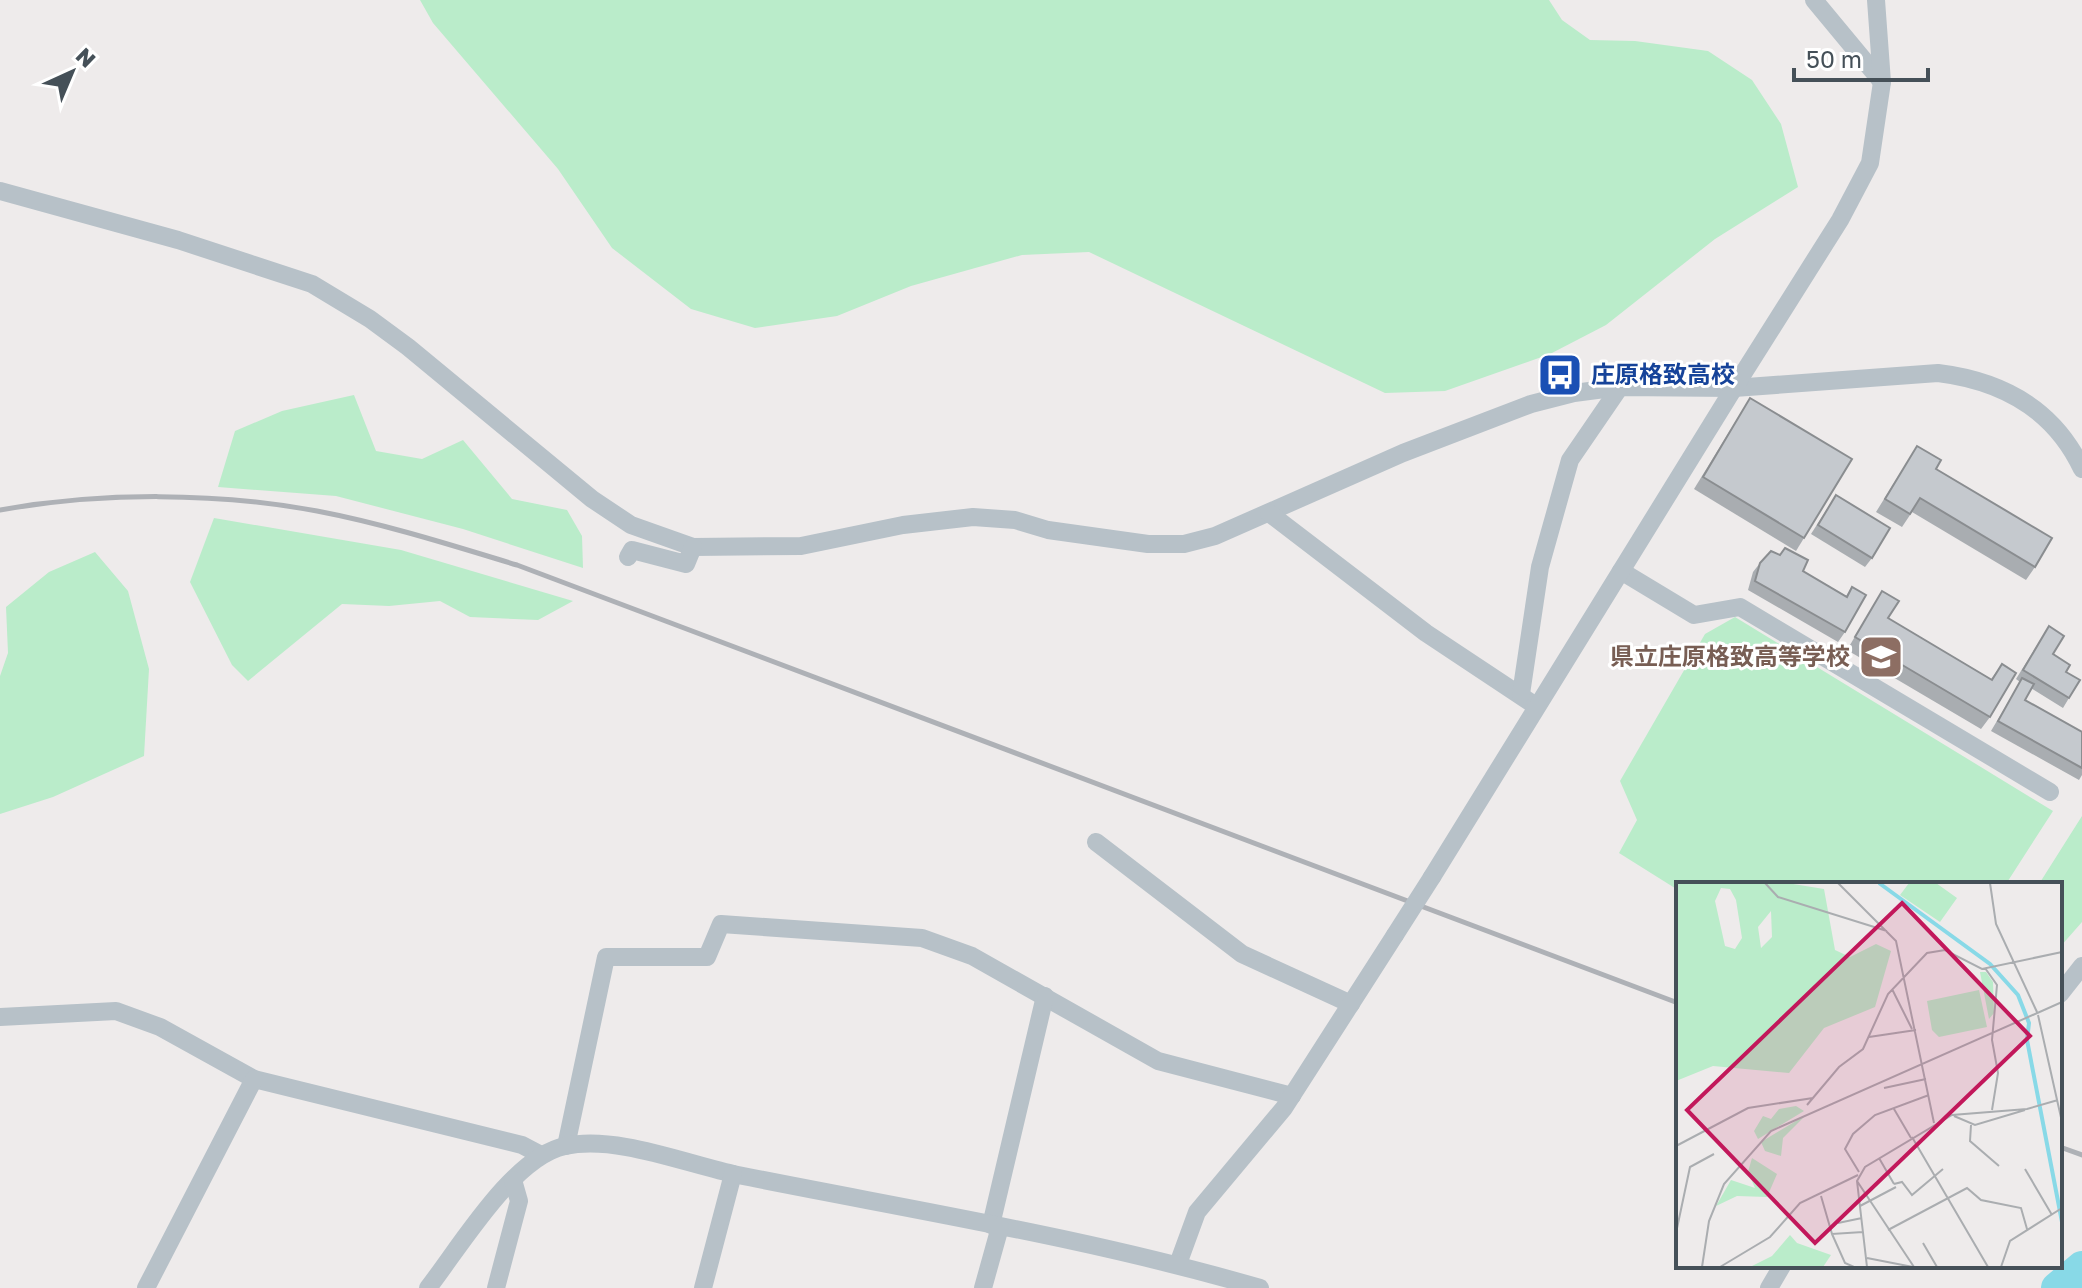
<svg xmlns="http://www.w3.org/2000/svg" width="2082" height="1288" font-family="'Golos Text','Noto Sans JP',sans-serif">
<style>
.green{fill:#baecca}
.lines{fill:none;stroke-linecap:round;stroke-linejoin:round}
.river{stroke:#88d9e7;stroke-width:32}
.minor{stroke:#b7c1c8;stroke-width:18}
.rail{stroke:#aeb1b6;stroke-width:5}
.minor-bridge{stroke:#b7c1c8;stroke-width:18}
.wall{fill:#a9adb1}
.building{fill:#c5c9ce;stroke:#8a8d90;stroke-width:2}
.labels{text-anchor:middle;stroke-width:6;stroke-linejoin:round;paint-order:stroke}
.transit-label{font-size:24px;font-weight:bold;fill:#164399;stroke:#fff;text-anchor:start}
.education-label{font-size:24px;font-weight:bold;fill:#785e54;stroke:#fff;text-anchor:end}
.inset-river{fill:none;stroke:#88d9e7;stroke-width:4}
.inset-road{fill:none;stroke:#aaadb0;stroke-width:2}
.view{fill:#c2185b;fill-opacity:0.15;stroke:#c2185b;stroke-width:4}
.inset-edge{fill:none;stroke:#455058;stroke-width:4}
</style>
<rect width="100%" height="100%" fill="#eeebeb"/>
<!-- green -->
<g class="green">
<path d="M420 0H1549L1562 20 1590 40 1635 41 1708 51 1752 80 1781 124 1798 187 1715 239 1606 325 1550 354 1445 391 1385 393 1089 252 1022 255 911 286 837 316 755 328 691 309 612 248 558 169 433 23Z"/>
<path d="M354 395 376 451 422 459 463 440 512 499 567 510 582 536 583 568 463 529 336 496 218 487 235 431 282 411Z"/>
<path d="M214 518 401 550 573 601 538 620 470 617 440 601 389 606 342 604 248 681 232 665 190 582Z"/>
<path d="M95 552 128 591 149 669 144 756 53 797 0 814V676L8 653 6 607 49 572Z"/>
<path d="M1735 617 2053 811 2006 884H1678V890L1619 853 1637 820 1620 781 1705 634Z"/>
<path d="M2082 816V922L2060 947V884H2039Z"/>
</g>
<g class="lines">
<!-- river -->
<path class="river" d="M2057 1288 2082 1267"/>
<!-- minor -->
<g class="minor">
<path d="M1814 0 1882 82"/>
<path d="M0 191 178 240 312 284 370 319 408 347 592 499 631 525 693 547 801 546 903 525 973 517 1015 520 1048 530 1148 544H1184L1215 536 1403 453 1531 404 1574 393 1620 387 1734 388 1938 373C2003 381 2054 409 2082 469"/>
<path d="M1269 513 1426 633 1536 706"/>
<path d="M628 557 632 550 686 564 693 547"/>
<path d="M1621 571 1694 615 1740 607 2050 792"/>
<path d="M1521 694 1540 567 1570 460 1620 387"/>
<path d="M1096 842 1242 954 1351 1004"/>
<path d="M1432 877 1734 388 1840 220 1870 163 1882 82 1876 0"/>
<path d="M2060 994 2082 966"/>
<path d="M0 1017 116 1011 160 1027 254 1079 522 1145 541 1155"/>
<path d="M566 1146 606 957H707L721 924 922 938 972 956 1158 1061 1292 1096"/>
<path d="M991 1225 1045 996"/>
<path d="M1178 1264 1197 1212 1284 1108 1395 935"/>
<path d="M146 1288 254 1079"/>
<path d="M428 1288C460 1247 513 1157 565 1146 617 1135 686 1164 738 1175 912 1210 1089 1238 1260 1288"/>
<path d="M496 1288 519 1201 513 1180"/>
<path d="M703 1288 733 1174"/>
<path d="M983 1288 1000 1227"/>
<path d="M1769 1288 1782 1266"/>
</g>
<!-- rail -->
<g class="rail">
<path d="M0 510C102 492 215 492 317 511 385 524 451 545 517 565L1678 1003"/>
<path d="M2060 1147 2082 1155"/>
</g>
<!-- minor-bridge -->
<path class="minor-bridge" d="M1395 935 1432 877"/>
</g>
<!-- wall -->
<g class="wall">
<path d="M1750 398 1804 538 1796 551 1694 489Z"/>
<path d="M1917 446 1936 469 2035 567 2026 580 1912 512 1902 527 1876 512Z"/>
<path d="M1836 495 1872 558 1865 567 1811 534Z"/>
<path d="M1760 563 1803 571 1846 596 1852 587 1845 632 1838 642 1748 590 1753 572Z"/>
<path d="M1882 591 1888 618 1991 679 2002 664 1990 717 1981 729 1847 650Z"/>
<path d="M2049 626 2053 654 2069 698 2063 708 2031 688 2025 700 2082 732V775L2079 780 1991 731 2020 682 2016 679Z"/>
</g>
<!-- building -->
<g class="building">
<path d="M1750 398 1852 459 1804 538 1703 477Z"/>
<path d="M1917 446 1941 460 1936 469 2052 538 2035 567 1920 498 1910 514 1885 499Z"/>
<path d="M1836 495 1890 528 1872 558 1818 525Z"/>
<path d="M1785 548 1808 560 1803 571 1847 597 1852 587 1866 595 1845 632 1755 581 1760 563 1771 551 1780 555Z"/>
<path d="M1882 591 1899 601 1888 618 1992 680 2002 664 2016 673 1990 717 1855 637Z"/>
<path d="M2049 626 2064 636 2053 654 2070 665 2066 672 2080 680 2069 698 2023 670Z"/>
<path d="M2022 678 2034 684 2025 700 2082 732V768L1998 721Z"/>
</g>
<!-- icons -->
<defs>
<g id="bus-square" transform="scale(2.3)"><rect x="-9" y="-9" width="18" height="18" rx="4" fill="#1a4fb4" stroke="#fff"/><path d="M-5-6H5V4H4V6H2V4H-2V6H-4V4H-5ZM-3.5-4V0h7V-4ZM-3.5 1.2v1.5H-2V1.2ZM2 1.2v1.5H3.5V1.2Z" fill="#fff"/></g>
<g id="school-square" transform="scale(2.3)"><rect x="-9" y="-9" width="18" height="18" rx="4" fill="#8d6e63" stroke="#fff"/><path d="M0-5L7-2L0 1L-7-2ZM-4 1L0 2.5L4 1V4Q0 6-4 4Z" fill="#fff"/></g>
</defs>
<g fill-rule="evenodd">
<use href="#bus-square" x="1560" y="375"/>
<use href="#school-square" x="1881" y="657"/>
</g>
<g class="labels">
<!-- transit labels -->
<g class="transit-label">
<text x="1591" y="383">庄原格致高校</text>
</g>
<!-- education labels -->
<g class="education-label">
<text x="1850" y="665">県立庄原格致高等学校</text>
</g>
</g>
<!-- overview -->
<g transform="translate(1676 882)">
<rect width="386" height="386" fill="#eeebeb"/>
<path d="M0 1H111L148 7 159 68 174 75 200 62 215 69 199 125 148 146 113 191 37 184 0 199ZM45 6 54 7 60 18 66 56 59 67 49 64 39 19ZM95 29 96 55 85 66 82 45ZM233 1H260L281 16 264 40 224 13ZM304 90H310L317 100 318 131 313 137ZM303 108 311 145 263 155 256 148 251 119ZM120 224 128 229 82 257 78 249 87 234 95 237 103 227ZM130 233 107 256 105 274 89 269 85 260ZM76 276 101 292 91 315 61 314 40 324 55 298 79 306 72 290ZM114 353 121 361 155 373 147 385H74L96 374Z" fill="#baecca" fill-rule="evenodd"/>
<path class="inset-river" d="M203 1 314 82 342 113 353 141 351 158 386 340"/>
<path class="inset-road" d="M89 1 102 15 211 49M162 1 220 59 258 241M314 1 320 42 361 130M309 86 321 103 316 158 322 191 316 228M216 107 236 147M362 133 386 240M193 155 240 148M208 206 250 197M131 223 163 185 187 167 212 112 251 71 269 68 306 87 386 70M218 227 235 256M278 234 299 243 349 228M295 243 294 259 323 284M236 255 312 385M0 264 72 226 137 216M203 276 218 302M349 287 376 333M183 290 169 267 177 252 199 233 253 213M181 299 238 385M218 302 226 300 236 313 267 287M145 314 156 352 187 350M184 324 220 305M162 341 186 336M212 348 291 306 305 318 345 326 351 347M0 351 14 285 38 272M156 352 169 381 178 385M247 361 261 385M191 376 237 385M26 385 33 339 48 302 95 249 386 120M44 385 94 355 124 321 182 293M191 385 181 299 189 285 276 233 351 227 382 218M325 385 334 359 386 326"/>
<path class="view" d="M226 21 354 154 139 361 11 228Z"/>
<rect width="386" height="386" class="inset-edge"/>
</g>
<!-- north arrow -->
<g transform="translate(72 72) rotate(44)" stroke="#ffffff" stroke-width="6" paint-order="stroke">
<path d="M0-6L14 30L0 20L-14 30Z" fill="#455058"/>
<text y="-12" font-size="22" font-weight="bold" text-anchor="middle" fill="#455058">N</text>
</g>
<!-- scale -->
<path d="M1794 68v12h134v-12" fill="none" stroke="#455058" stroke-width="4"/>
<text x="1806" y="68" font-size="24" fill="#455058" stroke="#ffffff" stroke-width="6" paint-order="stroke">50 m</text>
</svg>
